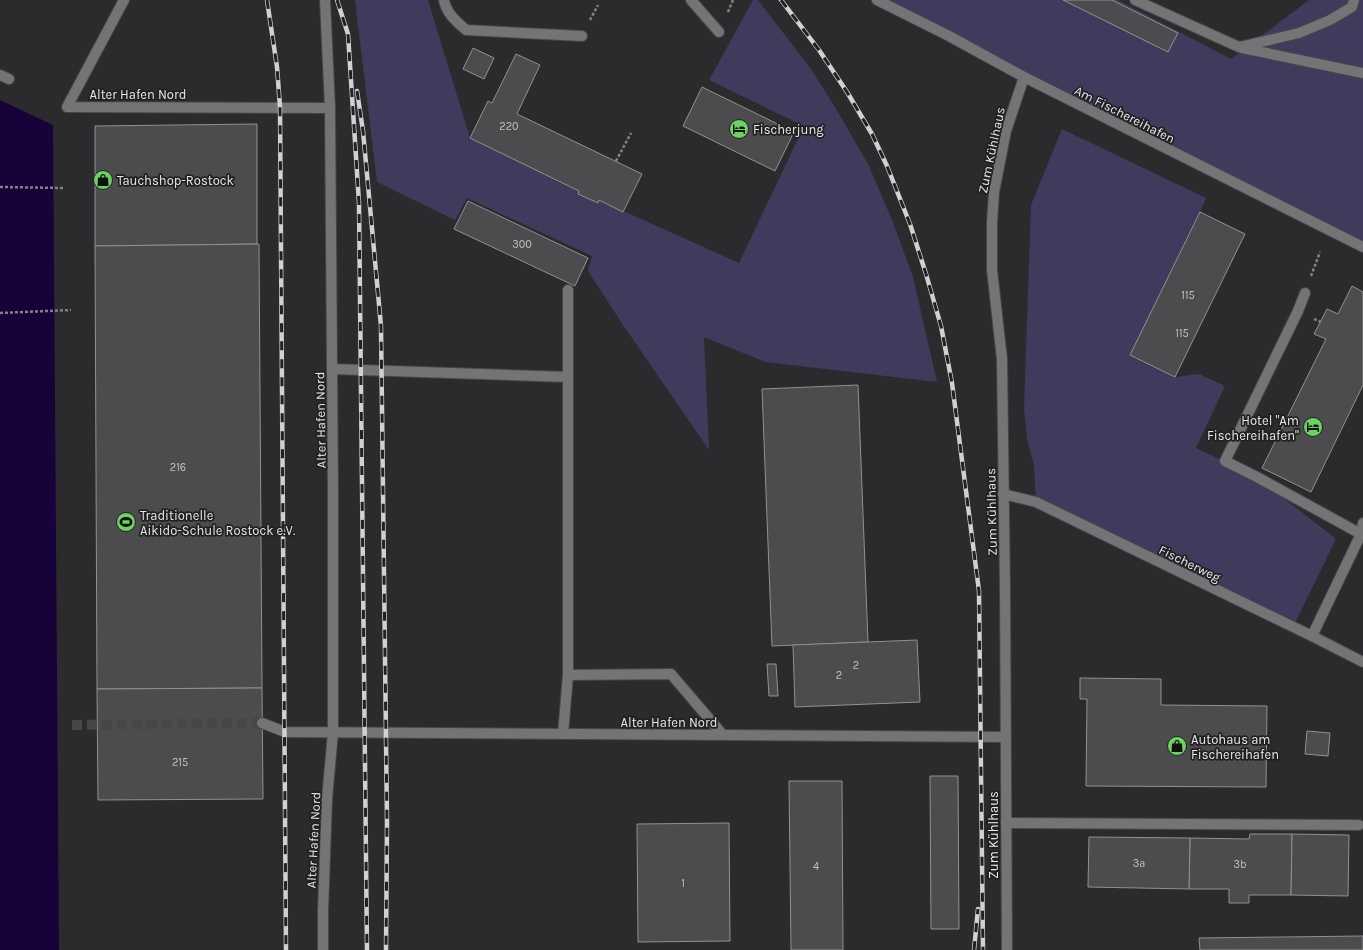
<svg xmlns="http://www.w3.org/2000/svg" width="1363" height="950" font-family="Karla,sans-serif">
<style>
.green{fill:#403a5d}
.water{fill:#170339}
.building{fill:#4c4c4f;stroke:#919194}
.lines{fill:none;stroke-linecap:round;stroke-linejoin:round}
.minor-tunnel{stroke:#47474a;stroke-width:10;stroke-dasharray:10 5;stroke-linecap:butt}
.service-casing{stroke:#474649;stroke-width:12}
.minor-casing{stroke:#474649;stroke-width:12}
.tertiary-casing{stroke:#474649;stroke-width:12}
.path{stroke:#838386;stroke-width:2.5;stroke-dasharray:3 2;stroke-linecap:butt}
.service{stroke:#747477;stroke-width:10}
.minor{stroke:#747477;stroke-width:10}
.tertiary{stroke:#747477;stroke-width:10}
.rail-casing{stroke:#d1d1d3;stroke-width:4.5}
.rail{stroke:#212124;stroke-width:3;stroke-dasharray:9;stroke-linecap:butt}
.labels{text-anchor:middle;stroke-width:3.5;stroke-linejoin:round;paint-order:stroke}
.number-label{font-size:11px;fill:#c1c1c3}
.street-label{font-size:13px;fill:#e8e8ea;stroke:#212124}
.poi-label{font-size:13px;fill:#e8e8ea;stroke:#212124;text-anchor:start}
</style>
<rect width="100%" height="100%" fill="#2b2b2e"/>
<!-- green -->
<g class="green">
<path d="M355 0H428L470 138 579 191 578 194 598 203 599 200 739 263 804 126 709 80 753 0H758L811 69 835 107 868 164 892 220 913 277 937 382 765 362 704 337 709 450 623 325 588 271 592 256 467 198 455 220 377 182Z"/>
<path d="M877 0H1118L1231 59 1309 0H1363V247Z"/>
<path d="M1062 129 1206 198 1200 212 1131 355 1175 377 1199 374 1225 386 1196 448 1257 477 1336 539 1293 627 1036 502 1034 466 1027 438 1024 409 1031 205Z"/>
</g>
<!-- water -->
<path class="water" d="M0 100 53 125 59 950H0Z"/>
<!-- building -->
<g class="building">
<path d="M1063 0H1112L1178 33 1168 52Z"/>
<path d="M473 48 494 58 484 79 463 69Z"/>
<path d="M516 54 540 65 517 114 642 174 623 212 599 200 598 203 578 194 579 191 470 138 488 101 492 103Z"/>
<path d="M702 87 794 132 775 171 683 126Z"/>
<path d="M257 124V244L95 246V126Z"/>
<path d="M468 201 588 258 575 286 454 229Z"/>
<path d="M1200 212 1245 234 1175 377 1130 355Z"/>
<path d="M259 244 262 688 97 689 95 246Z"/>
<path d="M1352 286 1363 292V385L1311 492 1262 468 1326 339 1314 334 1327 309 1338 314Z"/>
<path d="M858 385 868 642 772 646 762 389Z"/>
<path d="M917 640 920 702 795 707 793 645Z"/>
<path d="M767 664H776L778 696H769Z"/>
<path d="M1080 678 1161 679V705L1267 706 1266 787 1086 786 1087 699H1080Z"/>
<path d="M262 688 263 799 98 800 97 689Z"/>
<path d="M1307 731 1330 733 1328 756 1305 754Z"/>
<path d="M930 776H958L959 929H931Z"/>
<path d="M789 781H842L843 950H791Z"/>
<path d="M729 823 730 941 638 942 637 824Z"/>
<path d="M1250 834H1292L1291 895H1249V903H1229V889H1189L1190 838 1249 839Z"/>
<path d="M1292 834 1349 835 1348 896 1291 895Z"/>
<path d="M1089 837 1190 838 1189 889 1088 887Z"/>
<path d="M1363 936V950H1200L1199 938Z"/>
</g>
<g class="lines">
<!-- minor-tunnel -->
<path class="minor-tunnel" d="M72 725 262 723"/>
<!-- service casing -->
<g class="service-casing">
<g id="service">
<path d="M444 0C446 13 457 22 466 30L582 36"/>
<path d="M1135 0 1239 47 1299 33 1330 20 1352 7 1354 0"/>
<path d="M1242 48 1363 73"/>
<path d="M0 75 9 79"/>
<path d="M568 290V675"/>
<path d="M1305 293 1298 311 1225 461 1257 477 1361 534"/>
<path d="M332 369 568 377"/>
<path d="M1312 636 1361 534 1363 523"/>
<path d="M563 734 568 675 671 674 723 735"/>
<path d="M1006 823 1359 825"/>
</g>
</g>
<!-- minor casing -->
<g class="minor-casing">
<g id="minor">
<path d="M124 0 67 107 330 108"/>
<path d="M691 0 719 32"/>
<path d="M1003 494 1036 502 1312 636 1363 662"/>
<path d="M262 723 285 732 1005 737"/>
<path d="M323 950V911L327 799 333 732V493L330 108 325 0"/>
<path d="M1007 950 1005 589 1002 359 992 270V223L994 192 1006 131 1024 77"/>
</g>
</g>
<!-- tertiary casing -->
<g class="tertiary-casing">
<path id="tertiary" d="M877 0 949 36 1024 77 1363 247"/>
</g>
<!-- path -->
<g class="path">
<path d="M728 12 733 0"/>
<path d="M590 20 598 5"/>
<path d="M616 161 631 133"/>
<path d="M0 187 65 188"/>
<path d="M1311 276 1320 252"/>
<path d="M0 313 71 310"/>
<path d="M1314 319 1321 322"/>
</g>
<!-- service -->
<use href="#service" class="service"/>
<!-- minor -->
<use href="#minor" class="minor"/>
<!-- tertiary -->
<use href="#tertiary" class="tertiary"/>
<!-- rail casing -->
<g class="rail-casing">
<g id="rail">
<path d="M267 0 277 67 280 107 286 950"/>
<path d="M337 0 348 34 359 203 367 950"/>
<path d="M781 0 819 50 847 92 872 134 887 166 910 224 926 274 941 326 952 383 979 591 983 950"/>
<path d="M357 91 363 131 381 326 387 822 386 950"/>
<path d="M974 950 978 909"/>
</g>
</g>
<!-- rail -->
<use href="#rail" class="rail"/>
</g>
<!-- icons -->
<defs>
<g id="hotel-disc" transform="scale(1)"><circle r="9.5" fill="#6cd362" stroke="#212124"/><path d="M-6-4.5h1.5V1H6V5H4.5V3h-9V5H-6ZM-4 0a1.8 1.8 0 1 1 3.6 0ZM.5 0V-2.5h3Q6-2.5 6 0Z" fill="#111"/></g>
<g id="shop-disc" transform="scale(1)"><circle r="9.5" fill="#6cd362" stroke="#212124"/><path d="M-5-2.5h2.3a2.7 3.5 0 0 1 5.4 0H5L5.5 6h-11ZM-1.5-2.5h3a1.5 2.3 0 0 0-3 0Z" fill="#111"/></g>
<g id="stadium-disc" transform="scale(1)"><circle r="9.5" fill="#6cd362" stroke="#212124"/><path d="M0-5a6.5 5 0 1 0 0 10a6.5 5 0 1 0 0-10ZM-3.5-1.8h7v3.6h-7Z" fill="#111"/></g>
</defs>
<g fill-rule="evenodd">
<use href="#hotel-disc" x="739" y="129"/>
<use href="#shop-disc" x="103" y="180"/>
<use href="#hotel-disc" x="1313" y="427"/>
<use href="#stadium-disc" x="126" y="522"/>
<use href="#shop-disc" x="1177" y="746"/>
</g>
<g class="labels">
<!-- number labels -->
<g class="number-label">
<text x="509" y="130">220</text>
<text x="522" y="248">300</text>
<text x="1188" y="299">115</text>
<text x="1182" y="337">115</text>
<text x="178" y="471">216</text>
<text x="856" y="669">2</text>
<text x="839" y="679">2</text>
<text x="180" y="766">215</text>
<text x="1139" y="867">3a</text>
<text x="1240" y="868">3b</text>
<text x="816" y="870">4</text>
<text x="683" y="887">1</text>
</g>
<!-- street labels -->
<g class="street-label">
<text x="138" y="99">Alter Hafen Nord</text>
<text transform="translate(1125 114) rotate(27)" y="5">Am Fischereihafen</text>
<text transform="translate(991 150) rotate(-78)" y="5">Zum Kühlhaus</text>
<text transform="translate(320 420) rotate(-91)" y="5">Alter Hafen Nord</text>
<text transform="translate(991 512) rotate(-91)" y="5">Zum Kühlhaus</text>
<text transform="translate(1190 563) rotate(26)" y="5">Fischerweg</text>
<text x="669" y="727">Alter Hafen Nord</text>
<text transform="translate(993 835) rotate(-90)" y="5">Zum Kühlhaus</text>
<text transform="translate(313 840) rotate(-87)" y="5">Alter Hafen Nord</text>
</g>
<!-- poi labels -->
<g class="poi-label">
<text x="753" y="134">Fischerjung</text>
<text x="117" y="185">Tauchshop-Rostock</text>
<text x="1299" y="425" text-anchor="end">Hotel "Am<tspan x="1299" dy="15">Fischereihafen"</tspan></text>
<text x="140" y="520">Traditionelle<tspan x="140" dy="15">Aikido-Schule Rostock e.V.</tspan></text>
<text x="1191" y="744">Autohaus am<tspan x="1191" dy="15">Fischereihafen</tspan></text>
</g>
</g>
</svg>
